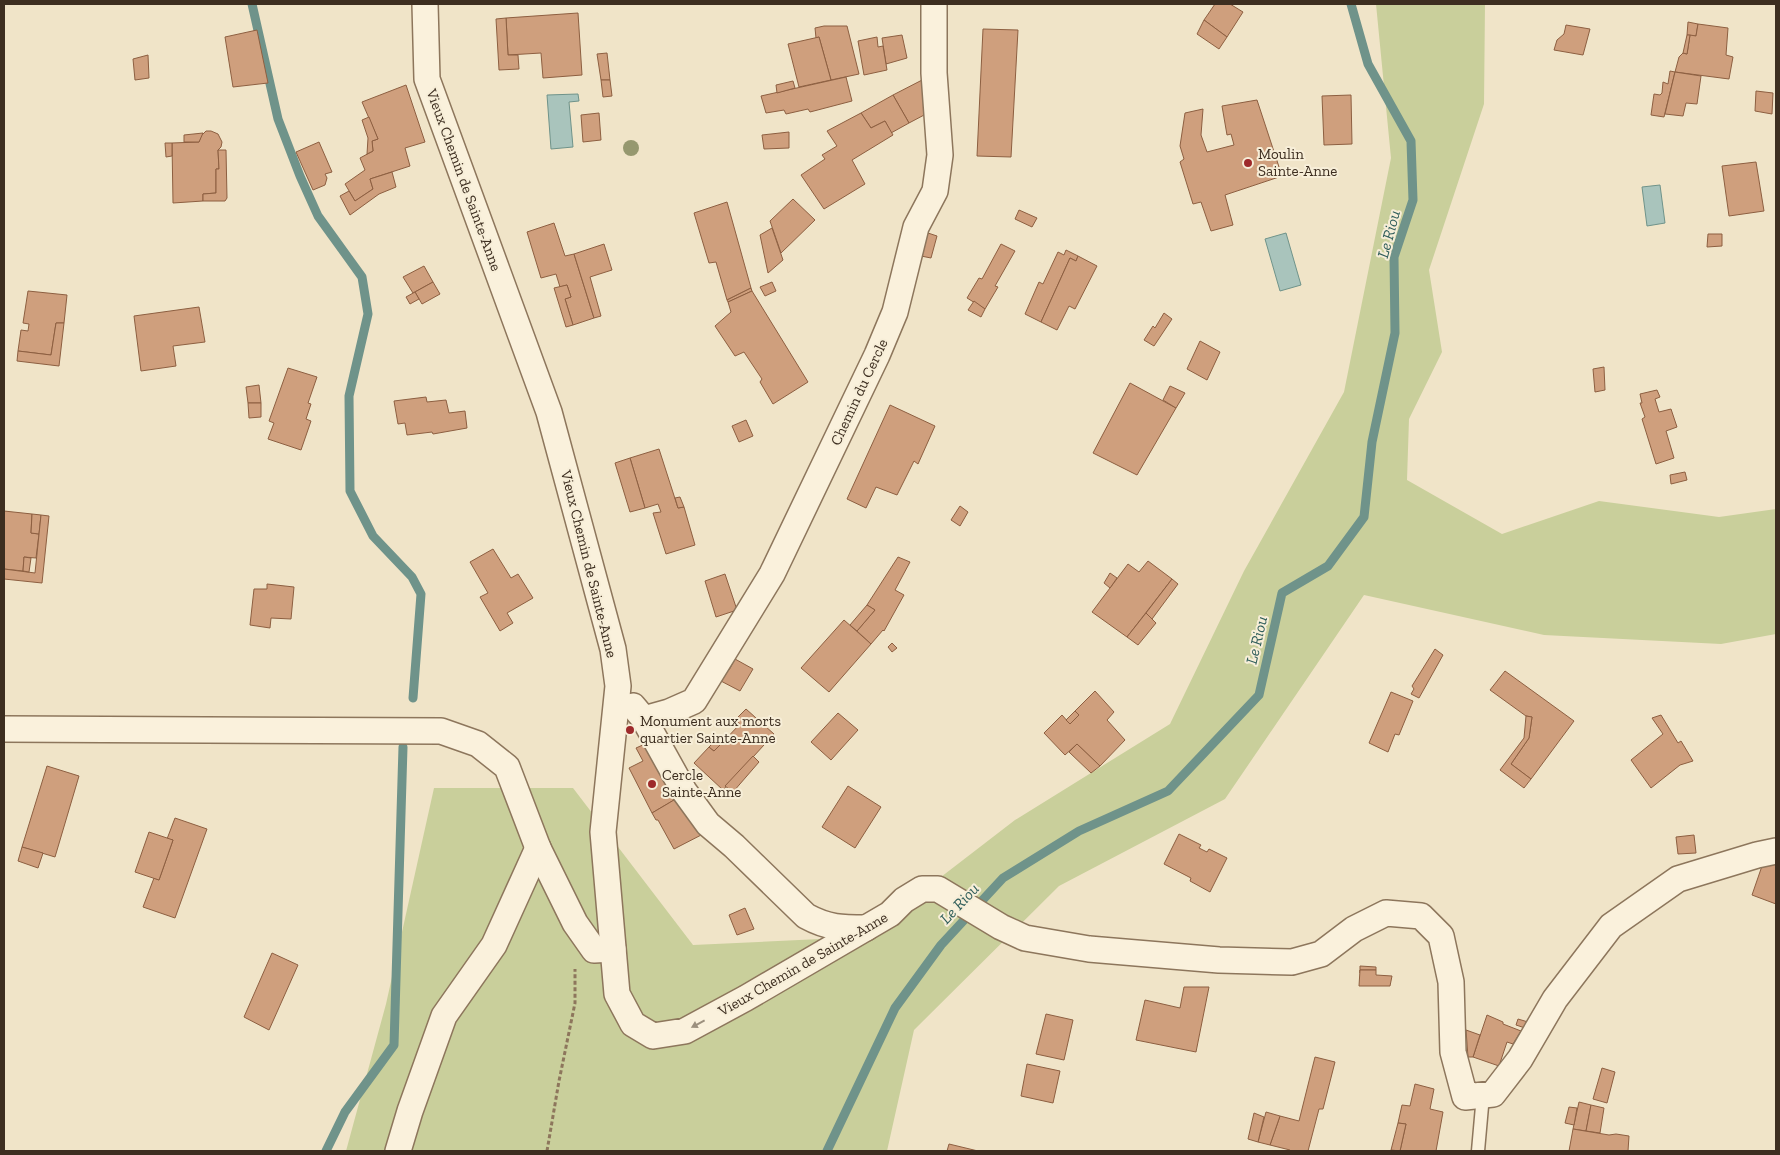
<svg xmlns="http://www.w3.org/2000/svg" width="1780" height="1155" font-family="'Zilla Slab',serif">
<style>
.green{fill:#c9cf9b}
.water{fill:#a9c4bc;stroke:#6f938a}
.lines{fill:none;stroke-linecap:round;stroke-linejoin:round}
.stream{stroke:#6f938a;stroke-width:9}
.building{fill:#cf9f7d;stroke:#8d5f41}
.lane-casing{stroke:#8d765c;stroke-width:15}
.street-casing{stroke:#8d765c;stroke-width:28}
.path{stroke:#8d765c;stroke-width:3;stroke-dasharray:4 2.5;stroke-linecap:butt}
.lane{stroke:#faf1dc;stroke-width:12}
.street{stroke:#faf1dc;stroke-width:25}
.tree{fill:#96986f}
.oneway{fill:#9c907e}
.poi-dot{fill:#9e2a2b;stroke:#f7eed8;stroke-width:2}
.labels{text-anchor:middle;stroke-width:4;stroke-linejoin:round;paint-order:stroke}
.poi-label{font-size:15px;fill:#3d2e20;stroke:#f7eed8;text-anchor:start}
.street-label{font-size:15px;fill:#3d2e20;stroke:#f7eed8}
.water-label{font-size:16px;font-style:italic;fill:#2f5d5a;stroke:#f7eed8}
</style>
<rect width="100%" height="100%" fill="#f0e4c8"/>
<!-- green -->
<path class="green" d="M1376 4H1485L1484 104 1429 270 1442 352 1409 419 1407 480 1502 534 1599 501 1719 517 1776 509V634L1721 644 1544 635 1364 595 1225 799 1059 886 914 1030 887 1151H346L386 1004 434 788H573L693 945 863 937 1015 820 1170 724 1244 571 1344 392 1391 158Z"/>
<!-- water -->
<g class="water">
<path d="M578 94 579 101 569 102 573 147 551 149 547 95Z"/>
<path d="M1660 185 1665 223 1647 226 1642 187Z"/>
<path d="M1286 233 1301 285 1280 291 1265 239Z"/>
</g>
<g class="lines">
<!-- stream -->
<g class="stream">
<path d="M252 4 278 119 300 176 318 216 362 277 368 314 349 396 350 491 373 536 412 577 421 594 413 698"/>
<path d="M326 1151 345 1112 394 1045 403 747"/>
<path d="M827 1151 895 1008 941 945 1003 878 1079 831 1168 791 1259 695 1282 593 1328 566 1364 517 1372 442 1395 333 1394 257 1413 200 1411 141 1368 64 1351 4"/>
</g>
</g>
<!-- building -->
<g class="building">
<path d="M1215 4H1230L1243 12 1227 37 1204 20Z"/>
<path d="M578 13 582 75 543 78 541 53 508 55 506 18Z"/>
<path d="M506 18 508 55H518L519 69 499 70 496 19Z"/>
<path d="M1204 20 1227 37 1219 49 1197 34Z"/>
<path d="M1688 22 1698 24 1696 36 1687 35Z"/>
<path d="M1698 24 1728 28 1726 55 1733 57 1729 79 1675 72 1679 57 1683 53 1687 54 1690 35 1696 36Z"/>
<path d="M1566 25 1590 29 1583 55 1554 50 1557 40 1564 34Z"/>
<path d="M824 26H847L859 74 831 80 819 37 816 38 815 28Z"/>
<path d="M983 29 1018 30 1011 157 977 156Z"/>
<path d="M257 30 268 83 233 87 225 37Z"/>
<path d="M902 35 907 58 886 64 882 38Z"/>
<path d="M1687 35H1690L1687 54 1683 53Z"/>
<path d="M819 37 831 80 799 87 788 44Z"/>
<path d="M877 37 878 47 883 46 887 70 864 75 858 41Z"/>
<path d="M607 53 610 80H601L597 54Z"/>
<path d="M148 55 149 78 135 80 133 59Z"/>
<path d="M1670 71 1675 72 1664 117 1651 115 1654 94 1660 95 1662 93 1663 82 1668 84Z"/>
<path d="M1675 72 1701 76 1697 104 1686 103 1683 116 1665 114Z"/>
<path d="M846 77 852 101 810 112 808 109 786 114 784 110 766 113 761 96Z"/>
<path d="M926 78V114L909 123 893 95Z"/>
<path d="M601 80H610L612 96 603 97Z"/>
<path d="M793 81 795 88 777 93 776 85Z"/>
<path d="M406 85 425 142 405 148 410 166 370 179 373 189 355 201 345 184 365 170 360 158 373 151 372 141 378 139 362 102Z"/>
<path d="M1756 91 1773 93 1772 114 1755 111Z"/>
<path d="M893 95 909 123 891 133 885 121 871 128 861 113Z"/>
<path d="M1351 95 1352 144 1324 145 1322 96Z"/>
<path d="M1257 100 1282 176 1225 195 1233 225 1211 231 1201 202 1193 204 1180 162 1184 159 1180 146 1185 113 1203 109 1201 135 1207 152 1234 145 1231 134 1227 135 1222 106Z"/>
<path d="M599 113 601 140 583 142 581 115Z"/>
<path d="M861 113 871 128 885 121 893 135 852 160 865 184 824 209 801 175 825 159 822 155 837 146 827 131Z"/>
<path d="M369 117 378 139 372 141 373 151 367 154 368 138 362 120Z"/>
<path d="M206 131H211L218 134 222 142 221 147 218 150 219 169H216V193L203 194V201L173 203 172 143 199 142 201 136Z"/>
<path d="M789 132V148L764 149 762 135Z"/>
<path d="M203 133 199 142H184V135Z"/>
<path d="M319 142 332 172 325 174 327 178 325 185 313 190 296 152Z"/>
<path d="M165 143H172V156L166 157Z"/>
<path d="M218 150H226L227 198 225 201H203V194L216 193V169H219Z"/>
<path d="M1756 162 1764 211 1729 216 1722 166Z"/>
<path d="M392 172 396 187 379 194 350 215 340 196 349 191 355 201 373 189 370 179Z"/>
<path d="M793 199 815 220 781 253 770 221Z"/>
<path d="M727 202 751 288 727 300 716 262 709 263 694 213Z"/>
<path d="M1019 210 1037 218 1032 227 1015 219Z"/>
<path d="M554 223 565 256 574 254 594 318 573 325 565 299 571 297 567 285 560 287 556 274 541 278 527 232Z"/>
<path d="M772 228 783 260 768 273 760 235Z"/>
<path d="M928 233 937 236 931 258 921 256Z"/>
<path d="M1708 234H1722V246L1707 247Z"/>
<path d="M604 244 612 270 590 277 601 316 594 318 574 254Z"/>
<path d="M1001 244 1015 251 995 286 998 287 985 309 967 298 979 278 982 279Z"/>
<path d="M1066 250 1078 256 1076 261 1070 258 1041 322 1025 314 1039 282 1043 284 1058 252 1064 255Z"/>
<path d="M1078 256 1097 266 1075 309 1069 306 1057 330 1041 322 1070 258 1076 261Z"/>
<path d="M424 266 433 282 413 293 403 277Z"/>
<path d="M433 282 440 294 422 304 415 292Z"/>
<path d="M772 282 776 291 765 296 760 287Z"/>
<path d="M567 285 571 297 565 299 573 325 566 327 554 288Z"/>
<path d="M751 288 752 291 728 302 727 300Z"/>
<path d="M28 291 67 295 64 323H56L51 355 18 351 21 330 28 331 29 324 23 323Z"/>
<path d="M752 291 808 382 773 404 760 382 762 379 744 352 735 356 715 326 731 312 728 302Z"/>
<path d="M415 292 419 299 410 304 406 297Z"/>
<path d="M974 301 985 309 981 317 968 310Z"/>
<path d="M199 307 205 342 173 346 176 366 141 371 134 316Z"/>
<path d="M1164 313 1172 319 1154 346 1144 340 1153 326 1155 328Z"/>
<path d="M56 323H64L59 366 17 361 18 351 51 355Z"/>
<path d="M1200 341 1220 352 1207 380 1187 369Z"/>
<path d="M1604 367 1605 390 1595 392 1593 369Z"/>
<path d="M288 368 317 377 308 403 311 404 306 419 311 421 301 450 268 439 274 423 269 421Z"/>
<path d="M1130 383 1176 408 1137 475 1093 453Z"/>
<path d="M259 385 261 403H248L246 387Z"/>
<path d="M1170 386 1185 393 1176 408 1163 400Z"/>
<path d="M1657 390 1660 397 1655 399 1659 412 1671 409 1677 427 1666 431 1674 458 1656 464 1642 419 1645 417 1640 403H1642L1640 394Z"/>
<path d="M426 397 427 402 446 400 449 413 465 411 467 428 433 434 432 432 407 435 405 423 398 424 394 401Z"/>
<path d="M248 403H261V417L249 418Z"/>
<path d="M890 405 935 426 918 464 914 461 897 495 876 487 866 508 847 499Z"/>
<path d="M746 420 753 436 739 442 732 426Z"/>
<path d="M659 449 678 508 684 507 695 545 666 554 653 513 661 512 658 504 645 508 630 458Z"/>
<path d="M630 458 645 508 630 512 615 463Z"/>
<path d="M1685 472 1687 480 1671 484 1670 475Z"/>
<path d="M680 497 684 507 678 508 675 498Z"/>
<path d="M960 506 968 512 960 526 951 520Z"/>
<path d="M4 511 32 514 31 533 39 534 36 558 24 557 23 571 4 569Z"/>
<path d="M32 514 41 515 39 534 31 533Z"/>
<path d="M41 515 49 516 42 583 4 579V569L35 573Z"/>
<path d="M493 549 511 578 518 574 533 598 507 613 513 623 500 631 480 597 488 593 470 562Z"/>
<path d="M24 557 31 558 29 572 23 571Z"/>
<path d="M898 557 910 562 895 590 904 595 884 631 883 630 871 644 857 631 875 610 867 605Z"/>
<path d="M1148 561 1172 579 1127 637 1092 612 1128 564 1139 572Z"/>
<path d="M1110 573 1117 578 1110 588 1104 583Z"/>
<path d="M725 574 737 610 716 617 705 581Z"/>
<path d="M1172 579 1178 584 1152 619 1146 613Z"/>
<path d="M267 584 294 587 291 619 271 618 270 628 250 625 254 589H267Z"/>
<path d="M867 605 875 610 857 631 850 625Z"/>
<path d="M1146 613 1156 623 1138 645 1127 637Z"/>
<path d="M844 620 871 644 829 692 801 668Z"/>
<path d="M892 643 897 648 892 652 888 647Z"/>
<path d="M1435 649 1443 655 1419 698 1411 694 1414 689 1412 686Z"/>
<path d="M735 659 753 669 740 691 719 680 726 668 729 670Z"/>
<path d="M1505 671 1574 721 1531 779 1511 764 1529 738 1532 717 1526 716 1490 690Z"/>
<path d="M1095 691 1114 712 1107 720 1125 740 1100 766 1077 744 1065 755 1044 733 1062 715 1070 724 1079 715 1075 711Z"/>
<path d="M1391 692 1413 701 1399 735 1395 734 1388 752 1369 743Z"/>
<path d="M746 709 774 734 723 790 694 763 709 747 714 751 720 745 740 724 735 720Z"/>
<path d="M1075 711 1079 715 1070 724 1066 720Z"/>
<path d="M838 713 858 730 831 760 811 742Z"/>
<path d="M1661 715 1678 743 1681 741 1693 761 1680 765 1651 788 1631 760 1663 734 1652 718Z"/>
<path d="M1526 716 1532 717 1529 738 1511 764 1531 779 1524 788 1500 770 1524 738Z"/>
<path d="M715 741 720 745 714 751 709 747Z"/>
<path d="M645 744 674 800 652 813 629 768 643 761 636 748Z"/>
<path d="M1077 744 1100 766 1091 773 1069 752Z"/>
<path d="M753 756 759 762 733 792 725 786Z"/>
<path d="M47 766 79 776 55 857 22 847Z"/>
<path d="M848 786 881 807 855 848 822 827Z"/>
<path d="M674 800 697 825 707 832 674 849 658 820H656L652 813Z"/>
<path d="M175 818 207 829 175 918 143 907 154 878 159 880 173 840 167 839Z"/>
<path d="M149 832 173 840 159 880 135 872Z"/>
<path d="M1179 834 1201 845 1199 848 1207 852 1209 849 1227 858 1210 892 1190 881 1191 878 1164 864Z"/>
<path d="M1694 835 1696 853 1678 854 1676 837Z"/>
<path d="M22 847 43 853 38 868 18 861Z"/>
<path d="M1776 863V904L1752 895 1762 866Z"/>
<path d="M745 908 754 929 737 935 729 915Z"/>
<path d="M272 953 298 965 269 1030 244 1017Z"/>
<path d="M1360 966 1376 967V970H1360V973Z"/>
<path d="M1360 970H1376V975L1392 976 1390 986H1359Z"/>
<path d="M1184 987H1209L1196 1052 1136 1040 1145 1000 1180 1008Z"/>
<path d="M1046 1014 1073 1020 1064 1060 1036 1054Z"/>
<path d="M1487 1015 1503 1022V1024L1521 1031 1513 1044 1507 1042 1499 1066 1473 1057Z"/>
<path d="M1518 1019 1528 1022 1525 1028 1516 1025Z"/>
<path d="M1466 1030 1480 1035 1473 1057H1468Z"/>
<path d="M1315 1057 1335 1062 1323 1109H1319L1308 1151H1290V1150L1270 1145 1280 1116 1299 1121Z"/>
<path d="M1027 1064 1060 1071 1053 1103 1021 1096Z"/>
<path d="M1602 1068 1615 1072 1607 1103 1593 1099Z"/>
<path d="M1415 1084 1434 1089 1430 1109 1443 1112 1436 1151H1400L1406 1124 1398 1123 1402 1105 1410 1106Z"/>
<path d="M1579 1102 1591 1105 1586 1131 1573 1129Z"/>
<path d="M1591 1105 1604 1108 1600 1133 1586 1131Z"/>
<path d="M1569 1107 1577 1108 1574 1125 1565 1123Z"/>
<path d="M1266 1112 1280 1116 1270 1145 1258 1142Z"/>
<path d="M1254 1113 1264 1117 1258 1142 1248 1139Z"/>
<path d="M1398 1123 1406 1124 1400 1151 1391 1150Z"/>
<path d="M1573 1129 1609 1135 1616 1134 1629 1136 1628 1151H1569Z"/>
<path d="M949 1144 978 1151H947Z"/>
</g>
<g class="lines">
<!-- lane casing -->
<g class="lane-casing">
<path id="lane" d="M1478 1151 1483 1095"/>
</g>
<!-- street casing -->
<g class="street-casing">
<g id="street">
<path d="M425 4 427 79 549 412 613 649 618 686 603 832 617 994 633 1024 653 1036 685 1031 746 998 890 914 904 900 922 889H938L1001 927 1025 938 1089 949 1219 960 1292 962 1321 954 1354 929 1386 913 1421 916 1441 936 1451 982 1453 1052 1465 1097 1493 1094 1520 1059 1555 999 1611 926 1678 879 1757 855 1776 851"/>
<path d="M633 706 644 719 684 791 708 824 734 846 806 916C828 928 842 928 866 928"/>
<path d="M644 719 669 712 694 701 772 574 877 355 895 312 916 227 935 191 940 155 934 73V4"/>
<path d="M4 729 441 731 478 744 507 767 538 848 575 923 594 950 613 949"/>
<path d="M398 1151 410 1111 444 1016 494 945 538 848"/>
</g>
</g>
<!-- path -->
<path class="path" d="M547 1151 559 1081 575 1003V969"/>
<!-- lane -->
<use href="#lane" class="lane"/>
<!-- street -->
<use href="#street" class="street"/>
</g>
<!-- trees -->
<circle class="tree" cx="631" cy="148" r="8"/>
<!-- one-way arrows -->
<defs><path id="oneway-solid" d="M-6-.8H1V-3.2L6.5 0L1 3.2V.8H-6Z" transform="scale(1.25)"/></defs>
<use class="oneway" href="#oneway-solid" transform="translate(698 1024) rotate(152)"/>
<!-- markers -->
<g class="poi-dot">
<circle cx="1248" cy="163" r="5"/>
<circle cx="630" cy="730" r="5"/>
<circle cx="652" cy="784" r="5"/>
</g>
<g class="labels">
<!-- poi labels -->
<g class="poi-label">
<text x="1258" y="159">Moulin<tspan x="1258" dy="17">Sainte-Anne</tspan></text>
<text x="640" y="726">Monument aux morts<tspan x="640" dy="17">quartier Sainte-Anne</tspan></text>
<text x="662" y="780">Cercle<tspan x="662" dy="17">Sainte-Anne</tspan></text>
</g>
<!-- street labels -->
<g class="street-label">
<text transform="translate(464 180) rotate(70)" y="5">Vieux Chemin de Sainte-Anne</text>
<text transform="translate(859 392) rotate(-65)" y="5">Chemin du Cercle</text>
<text transform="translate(589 564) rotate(76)" y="5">Vieux Chemin de Sainte-Anne</text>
<text transform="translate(803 964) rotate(-30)" y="5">Vieux Chemin de Sainte-Anne</text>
</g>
<!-- water labels -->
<g class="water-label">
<text transform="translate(1388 234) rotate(-75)" y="6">Le Riou</text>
<text transform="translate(1256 640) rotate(-77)" y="6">Le Riou</text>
<text transform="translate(959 903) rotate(-47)" y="6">Le Riou</text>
</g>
</g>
<!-- border -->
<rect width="1780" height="1155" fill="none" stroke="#3d2e20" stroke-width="10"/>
</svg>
